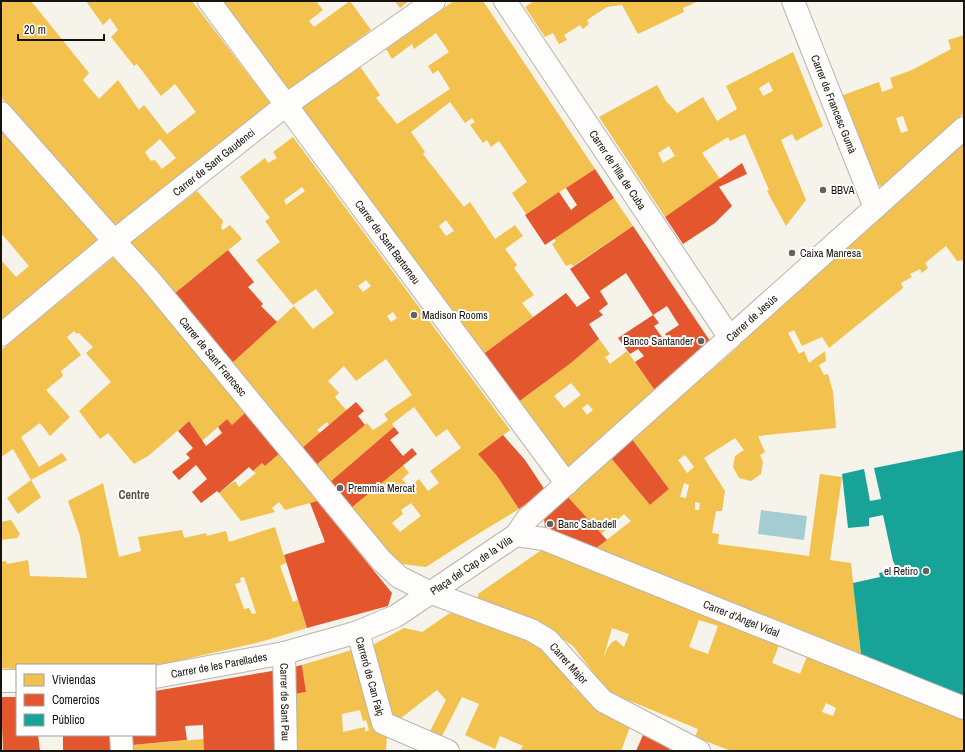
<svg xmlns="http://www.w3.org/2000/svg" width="965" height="752" font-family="'Archivo Narrow',sans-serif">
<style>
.water{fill:#a3cdd2}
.homes{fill:#f2c14e;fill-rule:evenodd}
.shops{fill:#e4572e;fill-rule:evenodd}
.public{fill:#17a398}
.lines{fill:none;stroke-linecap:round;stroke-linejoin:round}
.street-casing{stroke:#b7b5af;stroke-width:24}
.street{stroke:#fefdfc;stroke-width:22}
.poi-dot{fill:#64625c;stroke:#fff;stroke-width:1.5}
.labels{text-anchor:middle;stroke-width:4;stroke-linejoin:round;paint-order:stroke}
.street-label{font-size:11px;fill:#16140f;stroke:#fff}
.poi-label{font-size:11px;fill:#16140f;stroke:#fff;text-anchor:start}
.neighbourhood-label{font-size:12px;font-weight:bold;fill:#585447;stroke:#fff}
</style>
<rect width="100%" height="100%" fill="#f6f3ea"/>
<!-- water -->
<path class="water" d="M761 510 807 516 804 540 758 534Z"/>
<!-- homes -->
<g class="homes">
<path d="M1 1H31L89 73 83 80 99 99 118 80 139 110 144 105 167 134 196 112 175 84 161 96 137 64 134 66 111 37 118 30 110 18 103 25 86 1H192L271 104 114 228 1 97ZM160 139 176 158 162 169 155 160 151 161 145 152Z"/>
<path d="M221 1H316L323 10 309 21 314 27 350 1 371 30 288 91Z"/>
<path d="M395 1H409L400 8Z"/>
<path d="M454 1H483L595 169 526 214 512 193 527 182 499 141 491 147 487 140 483 143 470 125 475 122 472 118 465 123 450 102 411 132 425 152 423 154 464 207 470 202 495 239 515 225 523 236 505 249 517 265 514 268 534 295 522 303 533 317 482 355 300 109 359 65 380 95 376 98 397 124 450 89 438 70 433 74 428 66 449 52 436 33 414 49 412 44 392 59 385 47ZM446 220 454 231 446 236 439 226Z"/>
<path d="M534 1H699L683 8 684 12 638 34 622 5 607 7 587 20 589 24 583 29 580 25 564 35 567 40 559 44 553 33 545 37 525 7Z"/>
<path d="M964 35V113L882 186 878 185 843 95 879 82 882 92 893 88 890 78 912 70 951 49 948 40ZM903 116 908 131 901 133 896 118Z"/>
<path d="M793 52 823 126 796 141 792 134 781 140 806 200 786 226 767 191 769 190 745 134 730 141 728 137 702 153 720 179 665 217 599 117 657 85 666 101 677 113 703 97 717 121 737 109 726 86ZM769 82 773 91 763 96 759 88ZM669 146 675 156 663 163 658 153Z"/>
<path d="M1 126 98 240 1 322V260L16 277 29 266 1 233Z"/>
<path d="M293 137 510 430 478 454 497 476 519 509 468 540 426 567 402 564 387 552 351 508 403 465 409 473 402 479 409 487 419 479 428 491 439 483 430 471 461 448 447 429 436 437 414 407 392 424 394 427 330 482 316 465 367 423 373 430 381 425 388 420 384 414 412 395 386 359 356 381 344 366 328 381 339 393 335 397 347 411 329 425 327 422 317 430 320 433 302 448 232 363 294 306 313 329 334 313 316 289 293 305 256 260 280 242 265 221 270 218 240 177 265 158 268 163 277 158 273 152ZM302 187 305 191 286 205 284 200ZM366 280 371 286 363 292 358 286ZM393 312 397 318 391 322 387 316ZM411 503 421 516 400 532 392 523 403 514 401 510Z"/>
<path d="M964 139V260L957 261 946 246 925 263 928 268 922 273 920 269 910 274 912 277 901 283 903 288 829 348 822 337 802 346 794 330 788 333 799 354 804 351 809 363 825 351 826 361 819 365 824 375 828 374 833 392 836 428 758 436 765 452 760 455 763 462 761 474 751 481 739 478 733 467 735 456 744 450 735 438 704 458 725 491 722 511H716L712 533 719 534 718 544 809 556 820 474 842 477 830 560 851 563 861 654 595 549 631 521 624 514 601 534 567 496 611 458 650 505 669 489 632 439 730 354 751 333ZM685 455 694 467 687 473 678 460ZM684 483 689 485 686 498 680 497ZM695 502 700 503 699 510H695Z"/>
<path d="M197 191 223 221 221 228 223 230 230 225 242 239 175 293 130 243Z"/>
<path d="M614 198 633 226 573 266 571 264 566 266 552 244 556 241 554 238Z"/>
<path d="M114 257 162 311 245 413 232 425 227 419 202 441 189 421 148 456 134 464 108 433 100 439 79 411 111 382 86 353 93 347 79 333 77 334 74 331 67 337 81 355 61 371 63 376 46 390 70 417 50 436 40 423 21 437 39 467 62 453 67 460 31 480 41 497 18 514 7 498 31 480 13 449 1 457V350Z"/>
<path d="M599 339 610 354 605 357 610 364 627 351 656 392 574 466 565 468 517 403 571 363ZM571 383 581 395 564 408 554 396ZM588 404 593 410 587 415 582 408Z"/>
<path d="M279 454 317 501 285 510 279 502 272 508 275 512 241 521 219 493 235 481 239 487 256 473 253 471 262 463 265 466Z"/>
<path d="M103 483 119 557 141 551 138 537 182 530 184 538 206 533 207 536 226 531 229 542 275 527 286 563 280 566 293 602 298 600 307 628 260 642 155 666 17 665V669L1 668V562L6 561 7 564 28 560 30 576 87 578 80 536 68 501ZM244 577 256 613 252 614 249 608 244 609 235 584 241 582 240 578Z"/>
<path d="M11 520 20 534 17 538 1 540V522Z"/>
<path d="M540 551H547L780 643 772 663 800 674 808 654 959 717 964 721V751H731L695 737 698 729 608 692 573 646 540 623 478 603V594ZM699 620 718 626 708 654 689 647ZM612 628 629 634 624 647 616 640 612 642 607 649 603 659ZM826 703 836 708 833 716 822 712Z"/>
<path d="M450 613 508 630 543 647 574 682 572 686 606 715 630 727 621 751H520L523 746 500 736 495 749 465 735 479 704 462 697 442 736 430 731 446 700 437 690 396 722 388 719 367 648 404 628 422 632Z"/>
<path d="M355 649 387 733 386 751H296L294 694 306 692 302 665ZM360 710 363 721 366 720 369 730 365 732V727L343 732 342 714Z"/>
<path d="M204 739V751H132V745Z"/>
</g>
<!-- shops -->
<g class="shops">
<path d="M742 163 747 174 719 187 732 206 715 223 683 244 665 217Z"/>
<path d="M595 169 614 198 545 245 525 215 559 192 571 210 577 205 566 188Z"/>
<path d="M633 226 710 341 656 392 635 362 644 356 638 349 630 354 618 338 653 315 626 273 600 291 608 304 599 311 603 315 589 324 599 339 571 363 517 403 482 355 566 293 577 307 590 298 570 269ZM667 306 679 325 665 334 671 341 667 344 654 326 659 323 653 315Z"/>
<path d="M228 250 254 282 248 287 263 304 261 306 277 322 232 363 175 293Z"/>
<path d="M356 402 364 411 358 416 365 425 316 465 302 448Z"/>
<path d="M245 413 279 454 265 466 262 463 253 471 249 467 219 493 217 491 201 503 192 492 207 479 196 465 179 480 172 472 190 458 186 454 193 448 178 431 189 421 206 446 222 433 218 427 227 419 232 425Z"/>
<path d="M394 427 399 433 390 440 403 456 412 448 417 454 351 508 330 482Z"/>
<path d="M503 435 525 460 545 490 519 509 497 476 478 454Z"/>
<path d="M632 439 669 489 650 505 611 458Z"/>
<path d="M567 496 607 540 595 549 545 528 544 518Z"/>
<path d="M317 501 392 593 388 606 307 628 284 555 325 542 310 503Z"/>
<path d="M302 665 306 692 294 694 293 667Z"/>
<path d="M278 670V751H204L203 725 185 726 187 740 132 745 131 735H155V691Z"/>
<path d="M1 697H17V735H38L40 751H3Z"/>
<path d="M63 735H114V750L63 751Z"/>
<path d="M643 735 670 748 669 751H636Z"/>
</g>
<!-- public -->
<path class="public" d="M964 450V696L861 654 853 583 880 577 879 573 897 569 893 561 883 515 869 518V526L848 528 842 474 864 469 870 501 881 499 874 468Z"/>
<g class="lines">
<!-- street casing -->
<g class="street-casing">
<g id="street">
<path id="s1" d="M209 1 567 484"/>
<path id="s2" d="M505 1 730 338"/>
<path id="s3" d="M793 1 875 208"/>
<path id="s4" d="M1 113 114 241 149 279 381 560 399 577 429 592 531 630 548 640 603 701 699 751"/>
<path id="s5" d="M1 335 114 241 286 105 434 1"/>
<path id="s6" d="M516 535 544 539 964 708"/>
<path id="s7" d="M358 632 383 723 448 751"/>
<path id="s8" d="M284 653 286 751"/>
<path id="s9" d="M155 677 284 653 358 632 396 616 516 535 527 519 964 128"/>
<path d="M1 681H17"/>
<path d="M121 735 122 751"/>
</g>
</g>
<!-- street -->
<use href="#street" class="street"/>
</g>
<!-- markers -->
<g class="poi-dot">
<circle cx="823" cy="190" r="4"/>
<circle cx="792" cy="253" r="4"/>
<circle cx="414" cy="315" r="4"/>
<circle cx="701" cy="341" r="4"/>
<circle cx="340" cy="488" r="4"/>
<circle cx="550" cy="524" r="4"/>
<circle cx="926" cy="571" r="4"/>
</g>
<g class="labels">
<!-- street labels -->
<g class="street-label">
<text dy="4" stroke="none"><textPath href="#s3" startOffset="111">Carrer de Francesc Gumà</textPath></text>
<text dy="4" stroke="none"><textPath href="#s5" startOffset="274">Carrer de Sant Gaudenci</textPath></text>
<text dy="4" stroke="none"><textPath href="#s2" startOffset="203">Carrer de l'Illa de Cuba</textPath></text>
<text dy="4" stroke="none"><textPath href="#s1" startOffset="300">Carrer de Sant Bartomeu</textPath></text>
<text dy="4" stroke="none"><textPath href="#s9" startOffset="715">Carrer de Jesús</textPath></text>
<text dy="4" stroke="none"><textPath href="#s4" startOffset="323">Carrer de Sant Francesc</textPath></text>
<text dy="4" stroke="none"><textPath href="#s9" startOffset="340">Plaça del Cap de la Vila</textPath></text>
<text dy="4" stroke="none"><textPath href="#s6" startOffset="241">Carrer d'Àngel Vidal</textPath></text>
<text dy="4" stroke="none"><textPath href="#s4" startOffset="805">Carrer Major</textPath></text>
<text dy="4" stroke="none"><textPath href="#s9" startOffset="65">Carrer de les Parellades</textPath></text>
<text dy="4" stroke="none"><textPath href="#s7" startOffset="46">Carreró de Can Falç</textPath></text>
<text dy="4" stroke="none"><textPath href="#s8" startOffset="49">Carrer de Sant Pau</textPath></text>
</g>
<!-- poi labels -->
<g class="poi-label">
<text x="831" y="194">BBVA</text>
<text x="800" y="257">Caixa Manresa</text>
<text x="422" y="319">Madison Rooms</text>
<text x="693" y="345" text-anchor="end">Banco Santander</text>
<text x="348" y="492">Premmia Mercat</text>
<text x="558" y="528">Banc Sabadell</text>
<text x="918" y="575" text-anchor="end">el Retiro</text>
</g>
<!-- neighbourhood labels -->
<g class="neighbourhood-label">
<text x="134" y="499">Centre</text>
</g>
</g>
<!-- border -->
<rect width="965" height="752" fill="none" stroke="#16140f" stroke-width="4"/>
<!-- legend -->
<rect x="16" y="664" width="140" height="72" fill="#ffffff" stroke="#a2a19f"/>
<rect x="24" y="674" width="20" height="12" fill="#f2c14e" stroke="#a2a19f"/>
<text x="52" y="684" font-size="12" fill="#16140f">Viviendas</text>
<rect x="24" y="694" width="20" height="12" fill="#e4572e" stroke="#a2a19f"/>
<text x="52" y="704" font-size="12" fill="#16140f">Comercios</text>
<rect x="24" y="714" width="20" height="12" fill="#17a398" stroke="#a2a19f"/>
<text x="52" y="724" font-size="12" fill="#16140f">Público</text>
<!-- scale -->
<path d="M18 34v6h86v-6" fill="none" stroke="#16140f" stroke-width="2"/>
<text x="24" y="34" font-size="12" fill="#16140f" stroke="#ffffff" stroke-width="3" paint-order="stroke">20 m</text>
</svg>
